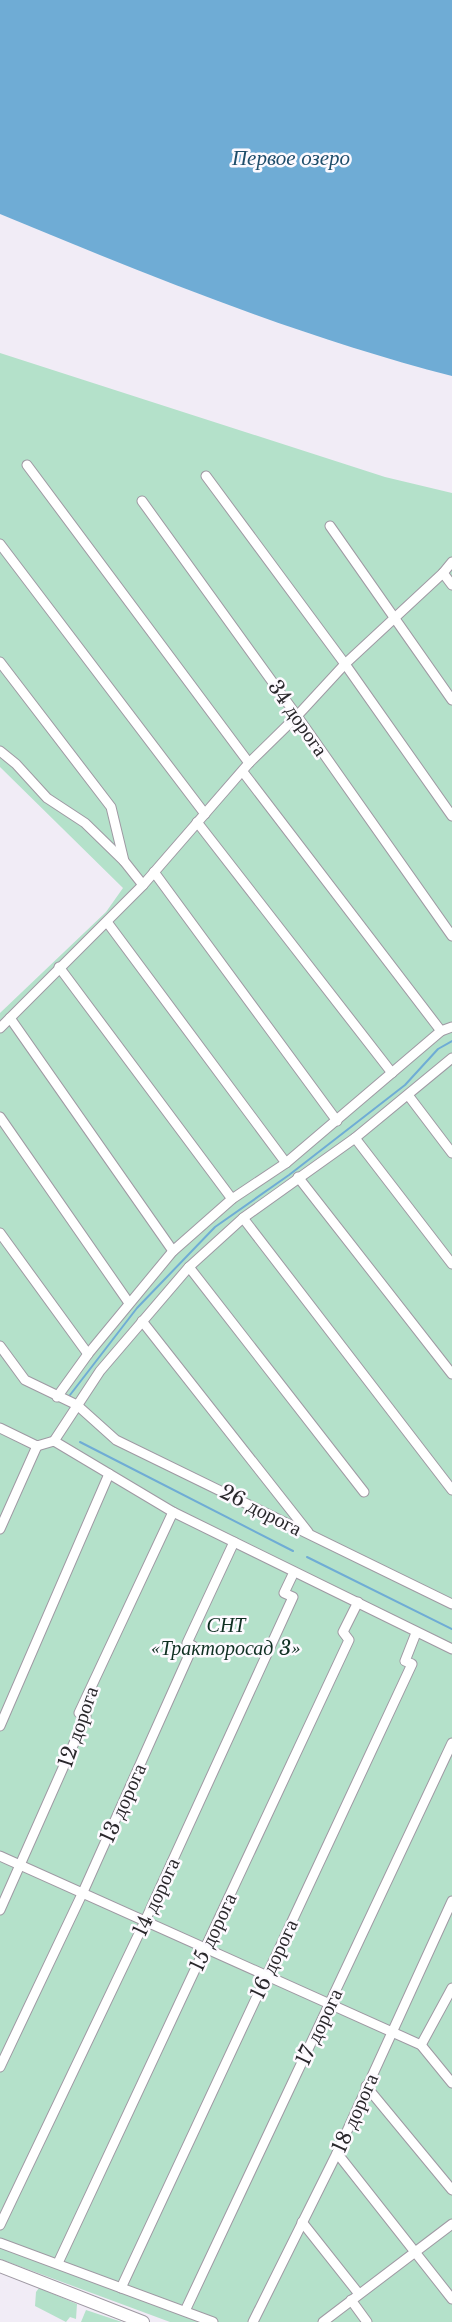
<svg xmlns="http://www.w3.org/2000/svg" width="452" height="2322" font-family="'Libre Baskerville',serif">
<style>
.green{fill:#b4e1ca}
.water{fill:#6facd5}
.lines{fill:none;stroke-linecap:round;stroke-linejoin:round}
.stream{stroke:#6facd5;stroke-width:2}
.street-casing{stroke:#9f99a3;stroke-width:11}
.secondary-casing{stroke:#9f99a3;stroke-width:14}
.street{stroke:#fff;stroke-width:9}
.secondary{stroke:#fff;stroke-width:12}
.labels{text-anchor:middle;stroke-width:5;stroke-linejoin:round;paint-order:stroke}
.street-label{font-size:20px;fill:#2a282c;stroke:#fdfaff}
.park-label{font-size:20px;font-style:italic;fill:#0f3022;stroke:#fdfaff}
.water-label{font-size:21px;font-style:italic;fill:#1f4e6b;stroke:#fdfaff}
</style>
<rect width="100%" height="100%" fill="#f1ecf6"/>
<!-- green -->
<g class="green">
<path d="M0 353 385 477 452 493V2322H170L0 2259V1013L106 912 123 888 0 767Z"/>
<path d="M39 2288 77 2304 76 2319 70 2317 66 2322 35 2306 36 2292Z"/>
<path d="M86 2310 122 2322H81Z"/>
</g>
<!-- water -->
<path class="water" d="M0 0H452V376C297 336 147 275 0 214Z"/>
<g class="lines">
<!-- stream -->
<g class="stream">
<path d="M70 1395 137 1308 215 1227 289 1175 405 1085 438 1049 452 1041"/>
<path d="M80 1442 293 1551"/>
<path d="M307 1557 452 1629"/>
</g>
<!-- street casing -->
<g class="street-casing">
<g id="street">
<path d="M27 465 249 763"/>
<path d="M206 476 345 664 452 816"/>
<path d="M142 501 297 716 452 936"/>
<path d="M330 526 452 700"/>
<path d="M0 544 205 814"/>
<path d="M443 573 452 585"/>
<path d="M0 662 111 807 124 861 143 885"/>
<path d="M0 751 16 764 47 798 85 823 124 861"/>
<path d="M243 772 441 1031"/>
<path d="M197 822 392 1073"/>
<path d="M154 872 337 1121"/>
<path d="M107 922 286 1163"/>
<path d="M59 967 232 1199"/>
<path d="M10 1018 173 1251"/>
<path d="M0 1028 143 885 249 763 297 716 345 664 443 573 452 562"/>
<path d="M408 1095 452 1153"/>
<path d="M0 1117 129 1303"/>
<path d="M355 1138 452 1264"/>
<path d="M298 1177 452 1374"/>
<path d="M243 1218 452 1490"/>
<path d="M0 1233 88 1354"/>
<path d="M189 1267 364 1492"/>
<path d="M142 1321 308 1532"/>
<path d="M0 1346 25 1380 77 1405 116 1440 452 1604"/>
<path d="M57 1397 88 1354 173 1251 232 1199 286 1163 441 1031 452 1027"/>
<path d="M0 1428 37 1446 54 1441 173 1512 452 1649"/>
<path d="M54 1441 100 1371 189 1267 243 1218 355 1138 452 1058"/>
<path d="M0 1529 37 1446"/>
<path d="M0 1726 109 1474"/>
<path d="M0 1856 421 2045 452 2083"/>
<path d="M0 1910 86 1716 79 1713 173 1512"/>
<path d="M421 2045 452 1988"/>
<path d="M0 2067 83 1892 193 1646 187 1643 234 1542"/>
<path d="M366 2086 452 2190"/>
<path d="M337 2153 452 2299"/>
<path d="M302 2222 359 2294"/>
<path d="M0 2225 145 1921 293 1597 284 1593 294 1572"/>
<path d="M0 2243 213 2322"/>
<path d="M58 2263 349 1640 343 1632 358 1602"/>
<path d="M121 2288 412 1664 405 1661 416 1633"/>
<path d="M351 2300 367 2322"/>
<path d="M185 2311 452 1743"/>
<path d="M253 2322 337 2153 452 1901"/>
<path d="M323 2322 452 2224"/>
</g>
</g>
<!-- secondary casing -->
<g class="secondary-casing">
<path id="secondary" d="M0 2266 143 2322"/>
</g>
<!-- street -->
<use href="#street" class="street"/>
<!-- secondary -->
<use href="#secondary" class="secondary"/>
</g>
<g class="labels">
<!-- street labels -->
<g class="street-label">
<text transform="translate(298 718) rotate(55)" y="7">34 дорога</text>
<text transform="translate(261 1510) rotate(27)" y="7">26 дорога</text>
<text transform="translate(78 1727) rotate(-71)" y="7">12 дорога</text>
<text transform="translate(123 1803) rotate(-66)" y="7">13 дорога</text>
<text transform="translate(156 1897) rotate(-65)" y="7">14 дорога</text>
<text transform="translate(213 1932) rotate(-65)" y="7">15 дорога</text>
<text transform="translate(274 1959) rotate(-65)" y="7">16 дорога</text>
<text transform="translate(319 2027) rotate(-65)" y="7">17 дорога</text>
<text transform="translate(355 2113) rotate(-66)" y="7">18 дорога</text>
</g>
<!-- park labels -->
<g class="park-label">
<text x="226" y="1632">СНТ<tspan x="226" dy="23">«Тракторосад 3»</tspan></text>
</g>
<!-- water labels -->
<g class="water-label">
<text x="291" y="165">Первое озеро</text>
</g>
</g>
</svg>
